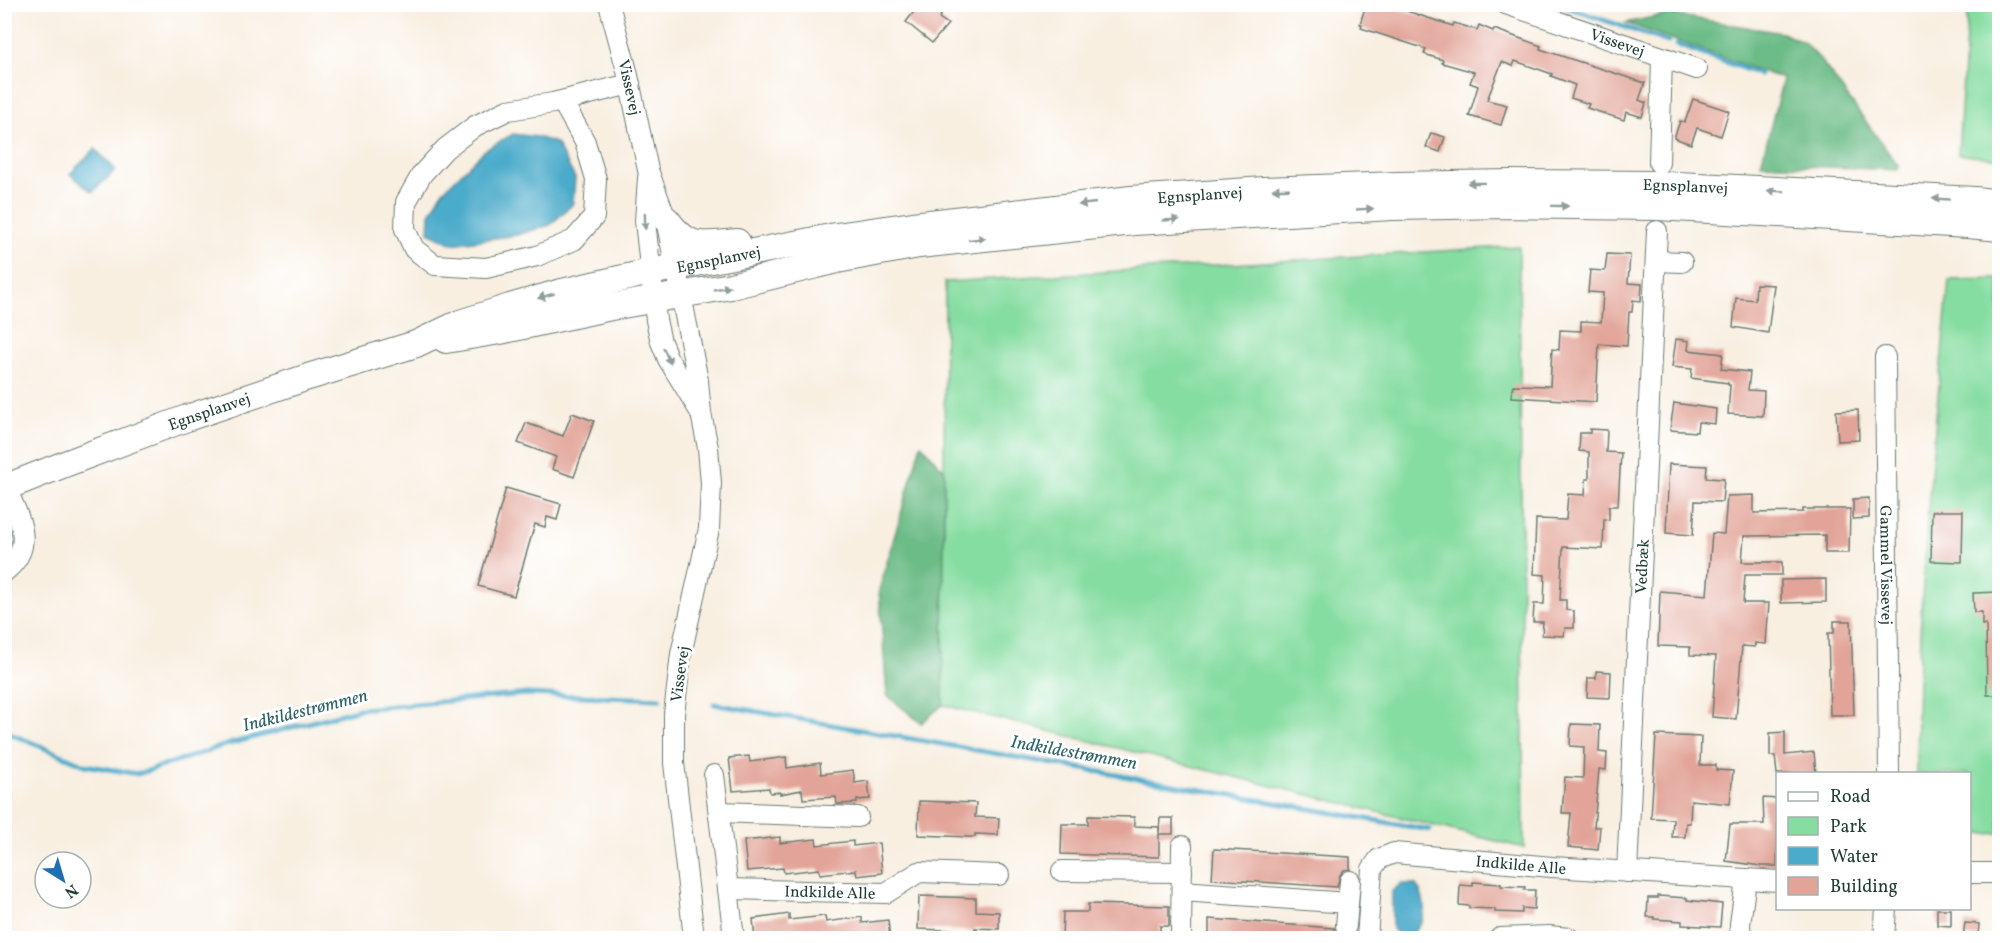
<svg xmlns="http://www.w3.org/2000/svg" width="2004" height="943" font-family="Vollkorn,serif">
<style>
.green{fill:#86dda1;stroke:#528d6a;stroke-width:1.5}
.forest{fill:#6cbc87;stroke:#467c5e;stroke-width:1.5}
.water{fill:#4babca;stroke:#35747f;stroke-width:1.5}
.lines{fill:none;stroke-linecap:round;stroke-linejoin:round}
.stream{stroke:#4babca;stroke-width:5}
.building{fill:#e2a498}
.minor-casing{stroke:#6b7b71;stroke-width:22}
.major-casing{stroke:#6b7b71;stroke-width:28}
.minor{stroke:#fff;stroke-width:20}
.major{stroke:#fff;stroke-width:26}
.oneway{fill:#8f9e9a}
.labels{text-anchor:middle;stroke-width:6;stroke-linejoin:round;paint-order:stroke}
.street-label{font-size:16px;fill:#1f3d34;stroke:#fff}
.water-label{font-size:18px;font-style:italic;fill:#2e6468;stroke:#fff}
</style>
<rect width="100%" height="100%" fill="#fff"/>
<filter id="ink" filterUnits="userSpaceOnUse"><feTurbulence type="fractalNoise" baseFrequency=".0167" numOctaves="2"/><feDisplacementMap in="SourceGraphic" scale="12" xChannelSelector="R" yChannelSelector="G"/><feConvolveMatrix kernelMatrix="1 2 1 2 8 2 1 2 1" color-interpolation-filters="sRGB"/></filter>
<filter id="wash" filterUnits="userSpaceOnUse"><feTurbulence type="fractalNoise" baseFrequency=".008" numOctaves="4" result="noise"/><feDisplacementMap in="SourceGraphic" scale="24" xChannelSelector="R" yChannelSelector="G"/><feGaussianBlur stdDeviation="1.35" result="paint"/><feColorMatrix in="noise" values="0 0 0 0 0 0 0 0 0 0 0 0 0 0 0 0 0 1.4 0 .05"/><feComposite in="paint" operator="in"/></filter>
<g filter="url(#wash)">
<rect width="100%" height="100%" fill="#f8efe1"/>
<!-- green -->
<g class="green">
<path d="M1968 5H1999V159L1958 154Z"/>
<path d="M1519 246 1524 848 943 705 945 282Z"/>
<path d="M1999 279V833L1970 835V774H1916C1917 609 1933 444 1949 280Z"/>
</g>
<!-- forest -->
<g class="forest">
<path d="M1668 14 1782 33 1804 43 1820 59 1899 167 1897 170 1761 164 1783 79 1626 23Z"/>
<path d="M921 444 944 470 943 705 921 723 887 695 879 590Z"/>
</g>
<!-- water -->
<g class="water">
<path d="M513 134 537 137 556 143 575 178 573 204 550 225 517 235 452 244 429 232 430 214 443 191 485 150Z"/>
<path d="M95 149 116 170 92 192 70 174Z"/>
<path d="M1401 884H1415C1430 900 1427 934 1401 936L1392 929V891Z"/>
</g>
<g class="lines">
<!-- stream -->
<g class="stream">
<path d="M1557 4 1668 42"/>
<path d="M1677 45 1759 74"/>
<path d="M714 704 1430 830"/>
<path d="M4 731 85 765 138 774 229 744 360 709 526 694 660 699"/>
</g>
</g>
<g id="blocks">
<!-- building -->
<g class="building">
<path d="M920 4 929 10 931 7 941 15 939 18 948 24 932 43 906 22Z"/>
<path d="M1366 4H1385L1453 26 1454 23 1477 30 1479 25 1493 31 1494 29 1541 46 1540 49 1645 83 1639 100 1646 103 1642 117 1626 112 1624 120 1587 108 1589 104 1571 98 1575 85 1551 76 1552 74 1515 61 1513 66 1502 62 1487 100 1507 105 1501 125 1469 116 1478 86 1470 83 1474 72 1442 63 1443 60 1424 54 1426 49 1361 28 1362 24H1360Z"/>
<path d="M1693 99 1729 111 1721 136 1697 128 1691 144 1674 138 1680 121 1685 122Z"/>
<path d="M1431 133 1445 137 1440 152 1426 147Z"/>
<path d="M1607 254 1630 255 1628 283 1642 284 1641 301 1633 300 1632 312H1629L1627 346 1599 344 1596 402 1512 397 1513 385 1550 386 1552 349 1559 350 1560 330 1581 331V321L1601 322 1603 293 1588 292 1590 270 1605 271Z"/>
<path d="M1756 284 1774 285 1768 333 1733 327 1736 298 1755 300Z"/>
<path d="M1676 339 1689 341 1688 350 1723 354 1721 369 1750 372 1748 390 1764 391 1763 416 1728 414 1730 385H1728V383L1691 378 1692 369 1672 367Z"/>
<path d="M1674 403 1716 409 1715 424 1698 422 1697 432 1670 430Z"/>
<path d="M1858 410 1859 440 1838 441 1836 411Z"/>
<path d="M572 413 594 421 574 477 552 469 556 457 518 443 526 423 563 436Z"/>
<path d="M1590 429 1607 430 1606 452 1621 453 1618 506H1609V520L1604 519 1603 549 1563 547 1560 600H1566V610L1574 611V628H1565L1564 636 1542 635 1543 622H1533L1534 604H1544L1545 575 1534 574 1536 519 1566 520 1568 494 1585 495 1586 479H1589V452L1579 451 1580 433H1590Z"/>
<path d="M1669 464 1707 466 1706 478 1724 479 1722 502 1695 501 1693 535 1666 533Z"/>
<path d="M506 488 561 504 557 520 547 517 545 527 535 524 514 596 478 586Z"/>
<path d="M1754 495V513L1803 512V509H1850L1849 553H1825V535L1744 536 1742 562H1782V575H1745L1743 603H1769L1766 644 1755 643V647L1742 646 1736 719 1712 717 1716 656 1690 655V647L1658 646 1660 591 1707 595 1712 533 1724 534 1727 496Z"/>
<path d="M1869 498V518L1853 519V499Z"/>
<path d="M1932 511H1963L1962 562 1931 561Z"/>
<path d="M1826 579V602L1781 603V580Z"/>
<path d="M2000 592V695H1987L1986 624 1982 625V612H1974L1973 593Z"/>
<path d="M1834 621H1851L1854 715H1830L1828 633H1834Z"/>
<path d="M1596 671 1611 672 1610 698 1587 697 1588 678H1596Z"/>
<path d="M1571 724 1600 725 1599 752 1607 753 1606 770 1599 769 1594 827H1600L1598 850 1568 847 1571 813H1562L1565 777 1583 778 1584 747 1570 746Z"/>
<path d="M1785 732V755L1814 752 1816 774H1777L1775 756H1770V733Z"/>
<path d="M1656 735 1701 737 1700 765H1716V770L1733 771 1730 804 1691 800 1690 823H1686L1685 837H1672L1673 819 1651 818Z"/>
<path d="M749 756 750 762 786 757 787 768 820 763 821 774 853 770 855 783 868 781 870 799 857 800V803L837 804 836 797 803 799 802 790 780 794V792L770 793 769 788 733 791 729 758Z"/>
<path d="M1763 798 1778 799 1777 866H1761L1726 861 1730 824H1764Z"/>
<path d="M919 801 976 803 975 817 999 818 998 835 975 834V837H970L918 835Z"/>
<path d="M1088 816 1134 817V826L1159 827V833L1160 818H1173V834H1159V857L1061 854 1062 824H1088Z"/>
<path d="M780 837V843L816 839 817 845 853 841V846L879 843 882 873 857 876 856 870 820 874 819 869 784 873 783 868 747 871 744 841Z"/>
<path d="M1214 849 1350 857V869L1344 870 1340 875 1337 887 1212 879Z"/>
<path d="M1473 882 1501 884V886L1525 887 1524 890H1535L1534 909 1522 908V913L1495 912V909L1469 908V906L1459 905 1460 885 1473 886Z"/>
<path d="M919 896 976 898V911L999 912V929L975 928V931H970L918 929Z"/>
<path d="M1658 896 1687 898V900L1722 904 1720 927 1682 925V921L1654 919V917H1647L1648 898H1658Z"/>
<path d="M1088 904 1169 906V926H1160V939H1062L1063 912H1088Z"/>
<path d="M1937 909H1951V926L1937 925Z"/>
<path d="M789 914V920L825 916 826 922 862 917V923L888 920 890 939H755L753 919Z"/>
<path d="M1209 919 1334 928 1337 939H1209Z"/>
<path d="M1965 923 1979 924 1978 937H1963Z"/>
</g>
</g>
</g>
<g filter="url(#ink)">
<use href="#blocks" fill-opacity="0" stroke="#6b7b71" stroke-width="1.5"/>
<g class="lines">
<!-- minor casing -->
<g class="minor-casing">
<g id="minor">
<path id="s1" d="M609 4 627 71 648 170 666 219 698 381 701 413 708 448 711 483 709 529 681 654 674 714V763L694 938"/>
<path id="s2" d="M1506 4 1697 69"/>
<path d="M562 101 585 142 596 179 594 217 574 240 537 256 486 268 435 265 414 249 405 229 406 202 422 174 445 149 475 126 508 110 553 103 630 84"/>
<path d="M1659 163 1662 58"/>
<path d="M648 178 645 221 656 320 661 342 668 359 699 410"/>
<path d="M1656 261 1682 262"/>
<path id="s3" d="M1885 357 1889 774"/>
<path d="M4 572C37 546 19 519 6 488"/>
<path d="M714 775 734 938"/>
<path d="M719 812 858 817"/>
<path d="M1062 871 1182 872"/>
<path id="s4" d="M1627 872 1657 231"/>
<path d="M1970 873H2000"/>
<path id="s5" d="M728 889 886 893 919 872 999 875"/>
<path d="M1182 891 1348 903"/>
<path d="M1346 926 1350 881"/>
<path d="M1181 938 1182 846"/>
<path id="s6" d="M1367 938 1372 869 1379 859 1394 853 1552 867 1778 881"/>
<path d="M1500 938 1549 936 1569 938"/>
<path d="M1741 938 1740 924 1746 880"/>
<path d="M1884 938 1886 908"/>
</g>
</g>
<!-- major casing -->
<g class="major-casing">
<g id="major">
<path d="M666 219C690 251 700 245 737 242"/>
<path d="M446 340 500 331 611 307 731 286 837 260 919 245 1134 222 1392 207 1507 205 1657 207 1968 225 2000 228"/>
<path id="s7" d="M4 488 70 462 187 418 308 377 416 344 460 323 510 307 558 293 650 272 836 236 913 225 1131 199 1264 190 1397 185 1509 183 1658 184 1975 200 2000 203"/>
</g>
</g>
<!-- minor -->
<use href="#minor" class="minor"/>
<!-- major -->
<use href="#major" class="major"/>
</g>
<!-- one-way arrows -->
<defs><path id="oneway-solid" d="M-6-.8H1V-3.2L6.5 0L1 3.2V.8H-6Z" transform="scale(1.5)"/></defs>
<g class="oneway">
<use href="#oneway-solid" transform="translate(1476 183) rotate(179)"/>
<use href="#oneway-solid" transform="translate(1281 189) rotate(178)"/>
<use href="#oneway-solid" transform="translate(1776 191) rotate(-177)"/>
<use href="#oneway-solid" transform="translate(1941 199) rotate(-177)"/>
<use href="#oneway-solid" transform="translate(1087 204) rotate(174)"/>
<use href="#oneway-solid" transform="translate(1560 206) rotate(1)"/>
<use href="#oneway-solid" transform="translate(1365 209) rotate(-3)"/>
<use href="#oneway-solid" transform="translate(1171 220) rotate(-3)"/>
<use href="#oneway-solid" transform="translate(645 221) rotate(89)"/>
<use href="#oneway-solid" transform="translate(977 239) rotate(-6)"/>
<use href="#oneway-solid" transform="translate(722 288) rotate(-10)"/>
<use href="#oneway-solid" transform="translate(546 296) rotate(164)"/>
<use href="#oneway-solid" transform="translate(667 356) rotate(65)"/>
</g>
</g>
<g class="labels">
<!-- street labels -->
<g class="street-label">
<text dy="6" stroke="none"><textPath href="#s2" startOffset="118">Vissevej</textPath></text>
<text dy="6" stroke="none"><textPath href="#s1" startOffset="86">Vissevej</textPath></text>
<text dy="6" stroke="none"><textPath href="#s7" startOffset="1724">Egnsplanvej</textPath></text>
<text dy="6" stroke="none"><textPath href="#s7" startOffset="1238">Egnsplanvej</textPath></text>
<text dy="6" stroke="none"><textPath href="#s7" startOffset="752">Egnsplanvej</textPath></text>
<text dy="6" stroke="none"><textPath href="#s7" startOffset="219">Egnsplanvej</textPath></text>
<text dy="6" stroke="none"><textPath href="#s3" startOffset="208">Gammel Vissevej</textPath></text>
<text dy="6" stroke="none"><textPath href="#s4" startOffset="306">Vedbæk</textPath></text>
<text transform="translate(679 674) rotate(-82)" y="6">Vissevej</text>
<text dy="6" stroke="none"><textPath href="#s6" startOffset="225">Indkilde Alle</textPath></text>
<text dy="6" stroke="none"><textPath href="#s5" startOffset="102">Indkilde Alle</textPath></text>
</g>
<!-- water labels -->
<g class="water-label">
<text transform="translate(305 710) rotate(-14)" y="6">Indkildestrømmen</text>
<text transform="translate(1074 752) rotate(10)" y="6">Indkildestrømmen</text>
</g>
</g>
<!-- margin -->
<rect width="2004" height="943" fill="none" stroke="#fff" stroke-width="24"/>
<!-- legend -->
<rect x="1776" y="772" width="195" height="138" fill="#ffffff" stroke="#a5b1ae" stroke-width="1.5"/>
<rect x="1788" y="792" width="30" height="9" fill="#ffffff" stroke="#a5b1ae" stroke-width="1.5"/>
<text x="1830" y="802" font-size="18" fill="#1f3d34">Road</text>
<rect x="1788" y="817" width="30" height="18" fill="#86dda1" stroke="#a5b1ae" stroke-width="1.5"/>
<text x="1830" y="832" font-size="18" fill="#1f3d34">Park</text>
<rect x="1788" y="847" width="30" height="18" fill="#4babca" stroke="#a5b1ae" stroke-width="1.5"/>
<text x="1830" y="862" font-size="18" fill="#1f3d34">Water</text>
<rect x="1788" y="877" width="30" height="18" fill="#e2a498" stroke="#a5b1ae" stroke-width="1.5"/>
<text x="1830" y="892" font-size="18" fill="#1f3d34">Building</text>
<!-- north arrow -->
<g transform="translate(63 880) rotate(143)"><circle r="28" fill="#ffffff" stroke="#a5b1ae" stroke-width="1.5"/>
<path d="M0-4.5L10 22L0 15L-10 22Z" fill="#1f6fb2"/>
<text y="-9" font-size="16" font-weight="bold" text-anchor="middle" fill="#1f3d34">N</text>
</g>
</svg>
